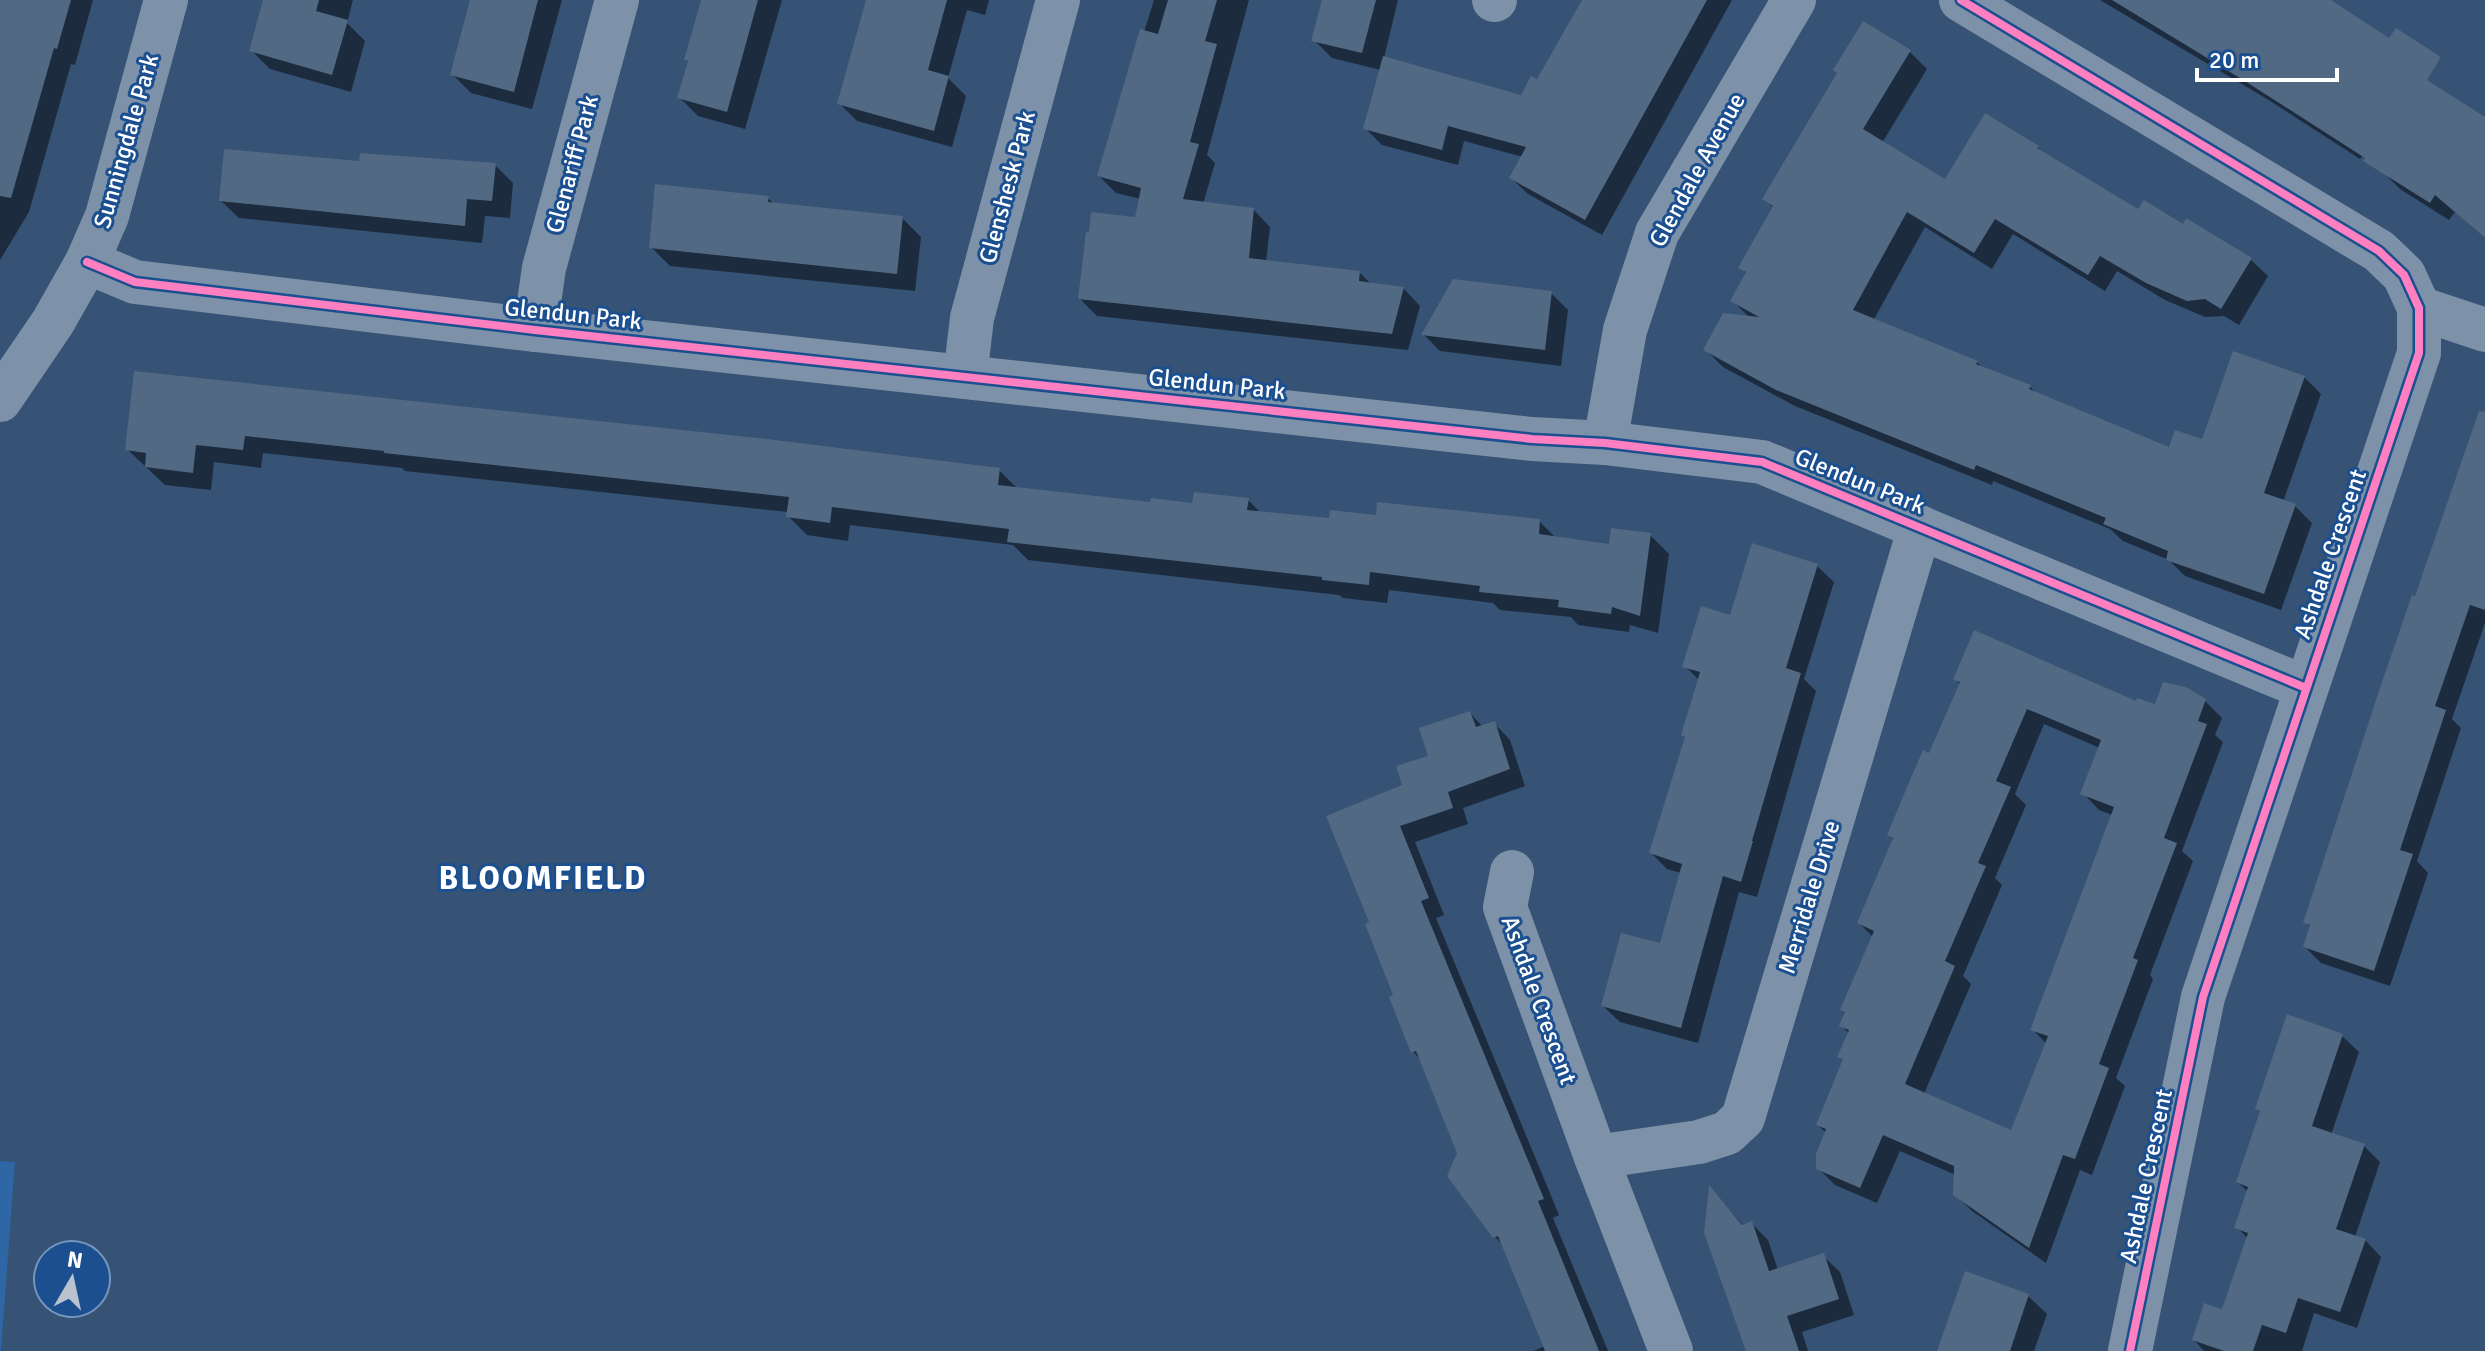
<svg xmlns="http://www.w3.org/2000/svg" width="2485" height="1351" font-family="Signika,sans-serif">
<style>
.green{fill:#2f66a5}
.shadow{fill:#0007;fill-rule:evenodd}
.building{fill:#526984;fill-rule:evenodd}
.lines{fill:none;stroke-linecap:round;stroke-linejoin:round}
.minor{stroke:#7d92a8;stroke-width:44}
.cycleway-casing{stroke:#1b4f8f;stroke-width:13}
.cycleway{stroke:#ff80c0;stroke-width:8}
.labels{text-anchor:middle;stroke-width:6;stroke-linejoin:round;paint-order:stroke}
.street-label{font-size:24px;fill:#fff;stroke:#1b4f8f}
.district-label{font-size:32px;font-weight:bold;letter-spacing:2px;fill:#fff;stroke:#1b4f8f}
</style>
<rect width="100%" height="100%" fill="#365274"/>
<!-- green -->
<path class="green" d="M0 1161 15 1162 1 1351H0Z"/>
<!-- shadow -->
<g class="shadow">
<path d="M0 0H93L75 65 71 64 29 212 0 260Z"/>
<path d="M265 0H353L347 23 365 41 351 92 270 69 251 50Z"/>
<path d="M472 0H562L532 109 471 93 452 74Z"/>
<path d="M703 0H782L745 129 698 116 679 97 689 63 686 60Z"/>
<path d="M868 0H989L985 15 967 10 948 78 966 96 952 147 857 121 839 103Z"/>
<path d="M1154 0H1249L1207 155 1215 163 1203 204 1253 209 1270 227 1266 262 1360 273 1371 284 1404 289 1420 306 1408 350 1097 316 1080 299 1137 219 1141 199 1116 193 1099 176Z"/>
<path d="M1324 0H1398L1384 58 1522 97 1538 82 1585 0H1732L1602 235 1528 194 1511 178 1523 157 1464 141 1458 165 1382 145 1365 128 1381 70 1332 58 1314 40Z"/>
<path d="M2100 0H2327L2414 57 2431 73 2360 159 2267 99Z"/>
<path d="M1910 52 1927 69 1882 143 1946 182 2037 147 2047 156 2139 212 2184 227 2187 221 2251 260 2268 276 2239 325 2224 316 2205 317 2165 300 2117 271 2105 291 2013 234 1992 269 1925 227 1873 321 1977 362 1984 369 2030 387 2038 395 2170 450 2204 441 2304 377 2321 394 2283 502 2295 506 2312 523 2281 610 2185 576 2169 560 2123 541 2110 529 1993 481 1992 485 1795 406 1723 367 1706 350 1750 318 1732 300 1747 274 1741 268 1774 208 1764 199Z"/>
<path d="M2485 120V238L2455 212 2449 220 2400 189 2382 171Z"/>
<path d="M361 163 495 165 513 183 510 218 485 216 482 243 239 218 221 201Z"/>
<path d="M768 198 775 205 902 218 921 237 915 291 670 266 651 247Z"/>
<path d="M1551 293 1568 310 1561 366 1440 351 1424 335Z"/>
<path d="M136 373 999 470 1018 489 1152 504 1194 505 1248 500 1261 513 1331 520 1377 517 1539 521 1557 539 1611 547 1650 535 1669 554 1658 633 1630 625 1629 632 1578 625 1571 617 1500 610 1493 603 1389 590 1387 603 1343 598 1339 595 1028 560 1013 545 850 525 848 541 807 535 788 516V512L405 471 402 468 263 453 261 468 214 462 211 490 165 485 127 449Z"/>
<path d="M2485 416V623L2452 719 2461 728 2417 861 2428 873 2390 986 2321 963 2305 947 2311 928 2306 922 2416 599Z"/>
<path d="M1817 566 1834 582 1804 679 1816 691 1757 897 1739 892 1698 1043 1620 1022 1603 1006 1661 945 1681 873 1667 869 1651 853 1687 739 1683 735 1700 681 1685 666 1731 617Z"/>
<path d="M1955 679 2156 707 2205 701 2222 718 2215 735 2223 742 2182 851 2193 861 2150 975 2153 979 2116 1078 2125 1086 2092 1175 2080 1170 2046 1263 1972 1211 1955 1194 1956 1175 1900 1151 1877 1203 1835 1185 1818 1168 1826 1133 1818 1125 1845 1061 1840 1056 1850 1034 1841 1025 1846 1014 1842 1010 1873 937 1859 923 1895 841 1889 835 1930 755 1961 685ZM2044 724 2100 748 2083 793 2099 810 2112 815 2032 1029 2047 1044 2013 1132 1924 1094 1971 984 1963 976 2002 885 1995 878 2026 805 2015 794Z"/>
<path d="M1470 713 1483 727 1494 723 1510 740 1525 786 1463 808 1468 824 1415 842 1444 915 1436 918 1559 1215 1553 1218 1608 1351H1533L1545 1346 1505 1247 1495 1237 1422 1061 1413 1052 1372 924 1405 786Z"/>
<path d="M2342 1036 2359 1052 2331 1135 2364 1146 2380 1162 2355 1237 2365 1240 2381 1257 2357 1328 2314 1313 2302 1351H2204L2194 1340 2223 1312 2248 1239 2237 1227 2248 1192 2238 1182 2261 1113 2257 1109Z"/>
<path d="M1710 1189 1744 1226 1752 1224 1768 1240 1778 1270 1823 1256 1840 1272 1854 1315 1802 1332 1808 1351H1748Z"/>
<path d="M2028 1296 2047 1314 2034 1351H1939Z"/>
</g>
<!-- building -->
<g class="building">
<path d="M0 0H71L57 49 54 48 11 198 0 196Z"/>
<path d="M263 0H319L316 11 348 20 332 75 249 51Z"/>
<path d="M470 0H538L514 92 450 75Z"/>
<path d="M701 0H758L727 112 677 98 688 61 684 60Z"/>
<path d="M866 0H947L928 70 949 76 934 131 837 104Z"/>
<path d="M1168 0H1217L1205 41 1217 44 1190 142 1199 144 1183 199 1254 208 1249 258 1360 271 1359 281 1404 287 1392 334 1078 299 1086 232H1089L1091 212 1135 217 1141 188 1097 176 1140 29 1158 34Z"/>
<path d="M1322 0H1376L1362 53 1311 41Z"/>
<path d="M1582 0H1707L1585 220 1509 178 1526 147 1448 126 1442 150 1363 129 1383 56 1521 95 1531 76 1537 79Z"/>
<path d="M2112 0H2331L2389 38 2396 28 2441 57 2427 80 2485 117V238L2435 195 2430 203 2363 161 2365 158 2248 83Z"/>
<path d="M1863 21 1911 50 1863 129 1945 179 1985 113 2039 146 2037 148 2138 209 2144 200 2183 224 2186 218 2252 258 2221 309 2205 299 2187 301 2146 283 2100 256 2088 275 1995 219 1974 253 1907 212 1853 310 1978 361 1976 364 2031 385 2029 389 2169 447 2175 430 2202 439 2233 351 2305 376 2264 493 2296 504 2264 594 2166 560 2168 551 2103 524 2106 518 1976 465 1974 470 1776 390 1703 350 1723 313 1759 317 1730 301 1746 272 1738 268 1773 206 1762 199 1837 73 1833 70Z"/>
<path d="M224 149 359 161 360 153 496 163 492 201 467 199 465 226 219 201Z"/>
<path d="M655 184 769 196 768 202 903 216 897 274 649 248Z"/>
<path d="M1453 279 1552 291 1545 350 1421 335Z"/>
<path d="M134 371 767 439 1000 468 998 485 1150 502 1151 498 1192 503 1194 492 1249 498 1247 510 1329 518 1330 510 1376 515 1377 502 1540 519 1539 534 1609 544 1611 528 1651 533 1640 616 1612 607 1611 614 1558 607 1559 600 1479 592 1480 586 1370 572 1369 585 1322 580V577L1007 542 1009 529 832 507 830 523 786 517 789 497 384 453V451L245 436 243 450 196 445 193 473 145 467 146 453 125 450Z"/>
<path d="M2479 411 2485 412V610L2470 605 2435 706 2446 710 2400 850 2413 854 2374 971 2303 947 2310 925 2303 923 2380 688 2412 595 2415 596Z"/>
<path d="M1752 543 1818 564 1786 668 1801 673 1752 841H1753L1741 882 1723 876 1681 1028 1601 1006 1621 933 1660 943 1682 864 1649 853 1685 737 1681 735 1700 672 1682 667 1701 606 1730 615Z"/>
<path d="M1974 630 2136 701 2137 698 2155 704 2163 682 2186 687 2206 699 2198 721 2207 724 2164 838 2177 843 2133 958 2138 960 2099 1064 2109 1068 2075 1159 2063 1155 2029 1248 1953 1195 1954 1166 1883 1135 1860 1188 1816 1169V1154L1826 1129 1816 1125 1843 1059 1837 1057 1849 1030 1839 1026 1845 1012 1840 1010 1874 931 1857 923 1893 838 1887 835 1905 792 1923 750 1929 753 1960 682 1953 680ZM2027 709 2101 740 2080 794 2114 807 2030 1030 2048 1036 2011 1130 1905 1084 1955 966 1945 961 1986 866 1978 863 2011 787 1996 781Z"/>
<path d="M1470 711 1476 727 1495 721 1510 769 1448 792 1453 808 1400 826 1429 898 1421 901 1544 1199 1538 1201 1599 1351H1545L1498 1236 1493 1238 1447 1176 1457 1153 1416 1051 1411 1053 1389 997 1393 995 1365 924 1369 922 1326 816 1402 785 1396 766 1428 756 1419 728Z"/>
<path d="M2287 1014 2343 1034 2312 1126 2365 1144 2336 1229 2366 1239 2340 1312 2298 1298 2286 1333 2262 1325 2253 1351H2224L2192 1340 2204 1303 2222 1309 2248 1233 2234 1228 2248 1187 2236 1182 2260 1111 2255 1109Z"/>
<path d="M1709 1185 1742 1225 1752 1221 1769 1271 1824 1253 1839 1299 1787 1316 1799 1351H1746L1704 1233Z"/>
<path d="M1965 1271 2029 1294 2010 1351H1937Z"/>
</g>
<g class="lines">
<!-- minor -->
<g class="minor">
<path d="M1494 0H1495"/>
<path d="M1961 0 2379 251 2404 275 2419 308V353L2203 997 2130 1351"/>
<path d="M87 262 135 282 535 330 1532 439 1605 443 1762 462 2306 688"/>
<path d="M2419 308 2485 330"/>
<path d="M535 330 544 268 617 0"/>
<path d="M965 377 972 318 1058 0"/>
<path d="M0 400 53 322 87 262 107 216 166 0"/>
<path d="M1605 443 1625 330 1657 233 1794 0"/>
<path d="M1512 872 1505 907 1596 1157 1671 1351"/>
<path d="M1596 1157 1699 1142 1727 1133 1743 1118 1920 527"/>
</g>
<!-- cycleway casing -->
<g class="cycleway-casing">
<g id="cycleway">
<path d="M1961 0 2379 251 2404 275 2419 308V353L2203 997 2130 1351"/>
<path d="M87 262 135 282 535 330 1532 439 1605 443 1762 462 2306 688"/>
</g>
</g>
<!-- cycleway -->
<use href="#cycleway" class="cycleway"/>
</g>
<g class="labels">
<!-- street labels -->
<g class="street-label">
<text transform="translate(126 141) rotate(-74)" y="8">Sunningdale Park</text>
<text transform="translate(572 164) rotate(-75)" y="8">Glenariff Park</text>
<text transform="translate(1697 170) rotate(-61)" y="8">Glendale Avenue</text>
<text transform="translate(1007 187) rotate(-75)" y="8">Glenshesk Park</text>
<text transform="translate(573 314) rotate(6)" y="8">Glendun Park</text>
<text transform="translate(1217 384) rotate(6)" y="8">Glendun Park</text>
<text transform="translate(1860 481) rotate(22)" y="8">Glendun Park</text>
<text transform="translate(2330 554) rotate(-71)" y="8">Ashdale Crescent</text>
<text transform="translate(1809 897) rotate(-73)" y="8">Merridale Drive</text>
<text transform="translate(1539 1000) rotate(70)" y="8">Ashdale Crescent</text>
<text transform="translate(2146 1176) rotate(-78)" y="8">Ashdale Crescent</text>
</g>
<!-- district labels -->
<g class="district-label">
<text x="543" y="889">BLOOMFIELD</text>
</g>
</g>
<!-- north arrow -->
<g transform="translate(72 1279) rotate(9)"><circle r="38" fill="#1b4f8f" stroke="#7695bc" stroke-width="2"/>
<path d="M0-6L14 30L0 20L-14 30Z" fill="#b9c2ce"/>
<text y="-12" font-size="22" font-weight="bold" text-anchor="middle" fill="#ffffff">N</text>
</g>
<!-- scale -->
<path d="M2197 68v12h140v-12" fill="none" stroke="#ffffff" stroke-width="4"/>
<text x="2209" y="68" font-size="24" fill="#ffffff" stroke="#1b4f8f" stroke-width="6" paint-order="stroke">20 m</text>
</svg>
